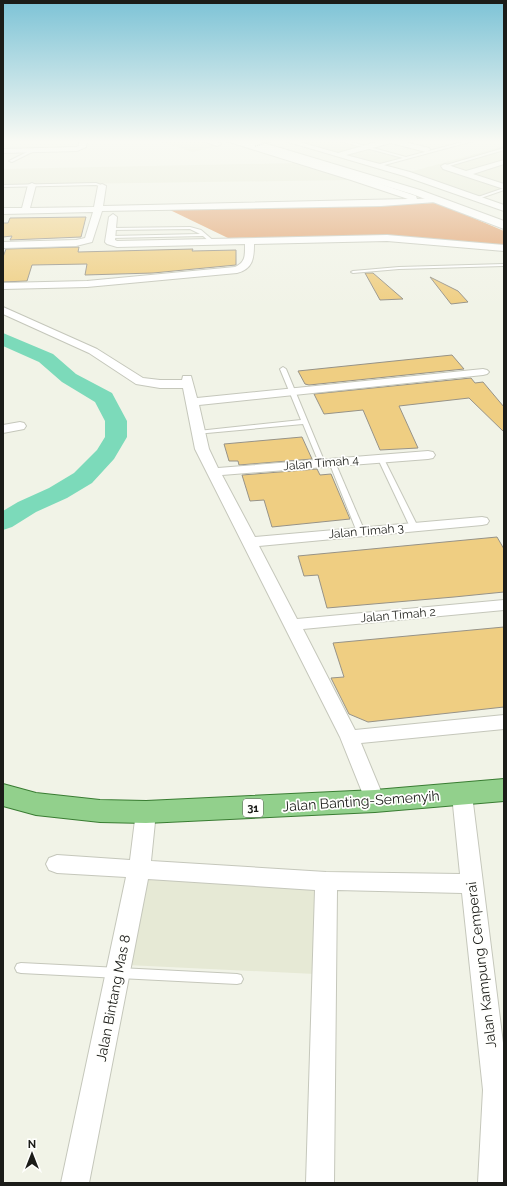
<svg xmlns="http://www.w3.org/2000/svg" width="507" height="1186" font-family="Raleway,sans-serif">
<style>
.built{fill:#e6e9d5}
.forest{fill:#e1a16d}
.lines{fill:none;stroke-linecap:round;stroke-linejoin:round}
.river{fill:#7cdaba;fill-rule:evenodd}
.building{fill:#efce82;stroke:#979388}
.lane-casing{stroke:#c5c7bb;stroke-width:2}
.street-casing{stroke:#c5c7bb;stroke-width:2}
.secondary-casing{stroke:#c5c7bb;stroke-width:2}
.primary-casing{stroke:#397c32;stroke-width:2}
.lane{fill:#fff;fill-rule:evenodd}
.street{fill:#fff;fill-rule:evenodd}
.secondary{fill:#fff;fill-rule:evenodd}
.primary{fill:#92d08c;fill-rule:evenodd}
.path-bridge{stroke:#93948c;stroke-width:1.5;stroke-dasharray:1 1;stroke-linecap:butt}
.labels{text-anchor:middle;stroke-width:3.5;stroke-linejoin:round;paint-order:stroke}
.shield{fill:#fffffd;stroke:#5f605d;stroke-width:1}
.shield-label{font-size:11px;font-weight:bold;fill:#1b1c18}
.street-label{font-size:12px;fill:#1b1c18;stroke:#fffffd}
.near-street-label{font-size:14px;fill:#1b1c18;stroke:#fffffd}
</style>
<rect width="100%" height="100%" fill="#f1f3e7"/>
<!-- built -->
<g class="built">
<path d="M157 141H203L218 146 193 152Z"/>
<path d="M293 141H338L402 157 376 165Z"/>
<path d="M504 146V189L472 200 399 175Z"/>
<path d="M297 163 350 180 3 185V169Z"/>
<path d="M145 875 318 886 315 974 127 965Z"/>
</g>
<!-- forest -->
<path class="forest" d="M438 203 504 231V245L479 244 392 235 228 238 170 210Z"/>
<g class="lines">
<!-- river -->
<path class="river" d="M3 333 53 354 76 374 112 393 127 421V437L114 459 92 483 67 498 36 512 12 527 3 530V511L18 502 49 488 74 473 97 450 105 437V421L95 402 62 382 39 362 3 346Z"/>
</g>
<!-- building -->
<g class="building">
<path d="M86 217 81 237 10 240 12 236 3 237V223H8L10 218Z"/>
<path d="M79 247 78 252 193 249 192 251 236 250V265L153 273 85 275 87 264 32 265 27 281 3 282V257L6 249Z"/>
<path d="M365 273H373L403 299 380 300Z"/>
<path d="M430 277 458 291 468 302 451 304Z"/>
<path d="M452 355 464 369 309 385 305 384 298 371Z"/>
<path d="M471 378 475 383 483 382 504 407V432L469 398 399 406 418 448 380 450 363 410 324 414 314 394Z"/>
<path d="M302 437 312 459 239 465 238 461H229L224 444Z"/>
<path d="M317 469 320 475 331 474 350 519 272 527 264 500 250 501 242 475Z"/>
<path d="M497 537 504 549V592L454 597 327 608 318 575 304 576 298 556Z"/>
<path d="M504 627V707L368 722 349 714 331 678 344 677 333 643Z"/>
</g>
<g class="lines">
<!-- lane casing -->
<g class="lane-casing">
<g id="lane">
<path d="M340 141H347L406 157 466 141H473L377 167 376 165 403 158Z"/>
<path d="M504 148V150L446 167 443 166Z"/>
<path d="M31 150 34 151 12 162 9 161Z"/>
<path d="M96 183 104 186 102 187 96 185 3 187V185Z"/>
<path d="M504 188V190L478 199 475 198Z"/>
<path d="M190 227 201 230 215 242 211 243 203 236 111 238 109 237 111 236 200 234 190 229 112 230 110 229 112 228Z"/>
<path d="M504 264V266L399 269 353 273 351 272 353 271 399 267Z"/>
<path d="M283 367 286 369 325 463 324 464 322 465 319 463 303 424 196 434 195 433 198 431 301 420 280 369Z"/>
<path d="M381 457 384 459 418 527 417 529H411L410 527 378 459Z"/>
<path d="M332 460 335 462 365 532 364 534H358L357 532 329 462Z"/>
<path d="M21 963 237 974 241 975 243 979 241 983 237 984 21 973 17 972 15 968 17 964Z"/>
</g>
</g>
<!-- street casing -->
<g class="street-casing">
<g id="street">
<path d="M79 141H87L86 147 77 151 3 153V149L76 147 79 146Z"/>
<path d="M203 141H215L221 144 217 146Z"/>
<path d="M226 141H237L357 176 416 196 417 199 436 198 440 200 436 202 381 206 102 211 92 242 76 246 3 248V242L76 240 85 238 93 212 3 214V208H22L28 185 32 183 36 185 30 208 94 207 98 186 102 184 106 186 103 206 408 199 351 180Z"/>
<path d="M285 141H296L338 153 380 141H401L429 148 430 150 426 152 391 143 346 155 410 172 504 205V211L404 176Z"/>
<path d="M504 160V164L473 174 504 184V189L443 169 441 166 445 164 466 171Z"/>
<path d="M113 214 117 217 115 240 117 241 387 235 504 245V251L387 241 254 244C254 258 253 269 237 273L87 287 3 289V283L87 281 235 267C246 262 245 255 245 244L117 247 107 244 105 242 109 217Z"/>
<path d="M3 307 97 349 143 378 160 380H182L183 376H191L197 398 483 369 487 370 489 372 487 374 483 375 199 405 209 449 218 468 428 451 433 452 435 455 433 458 428 459 222 475 255 537 482 517 487 518 489 521 487 524 482 525 259 546 297 619 504 600V610L303 629 355 730 504 715V729L361 743 385 801 382 807 375 809 368 807 340 737 195 449 183 388H160L136 384 89 353 3 314Z"/>
<path d="M20 422 24 423 26 426 24 429 3 433V425Z"/>
<path d="M462 787 469 789 472 795 504 1051V1183H478L483 1090 462 893 337 890 334 1183H306L315 890 148 879 89 1183H61L126 877 57 873 49 870 46 864 49 858 57 855 130 860 136 812 139 806 146 804 153 806 156 812 151 861 326 872 460 874 452 795 455 789Z"/>
</g>
</g>
<!-- secondary casing -->
<g class="secondary-casing">
<path id="secondary" d="M241 141H257L420 190 504 221V229L412 194 243 143Z"/>
</g>
<!-- primary casing -->
<g class="primary-casing">
<path id="primary" d="M504 779V801L375 812 146 823 100 822 36 815 3 806V784L36 793 100 800 146 801 375 790Z"/>
</g>
<!-- lane -->
<use href="#lane" class="lane"/>
<!-- street -->
<use href="#street" class="street"/>
<!-- secondary -->
<use href="#secondary" class="secondary"/>
<!-- primary -->
<use href="#primary" class="primary"/>
<!-- path-bridge -->
<path class="path-bridge" d="M255 146 273 141"/>
</g>
<!-- sky -->
<linearGradient id="sky" x2="0" y2="1"><stop stop-color="#7dc3d6"/><stop offset="0.46" stop-color="#f9faf4"/><stop offset="1" stop-color="#f9faf4" stop-opacity="0"/></linearGradient>
<rect width="507" height="307" fill="url(#sky)"/>
<g class="labels">
<!-- shield labels -->
<rect class="shield" x="243" y="799" width="20" height="18" rx="3"/>
<g class="shield-label">
<text x="253" y="812">31</text>
</g>
<!-- street labels -->
<g class="street-label">
<text transform="translate(321 463) rotate(-5)" y="4">Jalan Timah 4</text>
<text transform="translate(366 531) rotate(-5)" y="4">Jalan Timah 3</text>
<text transform="translate(398 615) rotate(-5)" y="4">Jalan Timah 2</text>
</g>
<!-- near-street labels -->
<g class="near-street-label">
<text transform="translate(361 801) rotate(-4)" y="5">Jalan Banting-Semenyih</text>
<text transform="translate(481 965) rotate(-97)" y="5">Jalan Kampung Cemperai</text>
<text transform="translate(113 998) rotate(-79)" y="5">Jalan Bintang Mas 8</text>
</g>
</g>
<!-- border -->
<rect width="507" height="1186" fill="none" stroke="#1b1c18" stroke-width="8"/>
<!-- north arrow -->
<g transform="translate(32 1154)" stroke="#fffffd" stroke-width="3" paint-order="stroke">
<path d="M0-3L7 15L0 10L-7 15Z" fill="#1b1c18"/>
<text y="-6" font-size="11" font-weight="bold" text-anchor="middle" fill="#1b1c18">N</text>
</g>
</svg>
